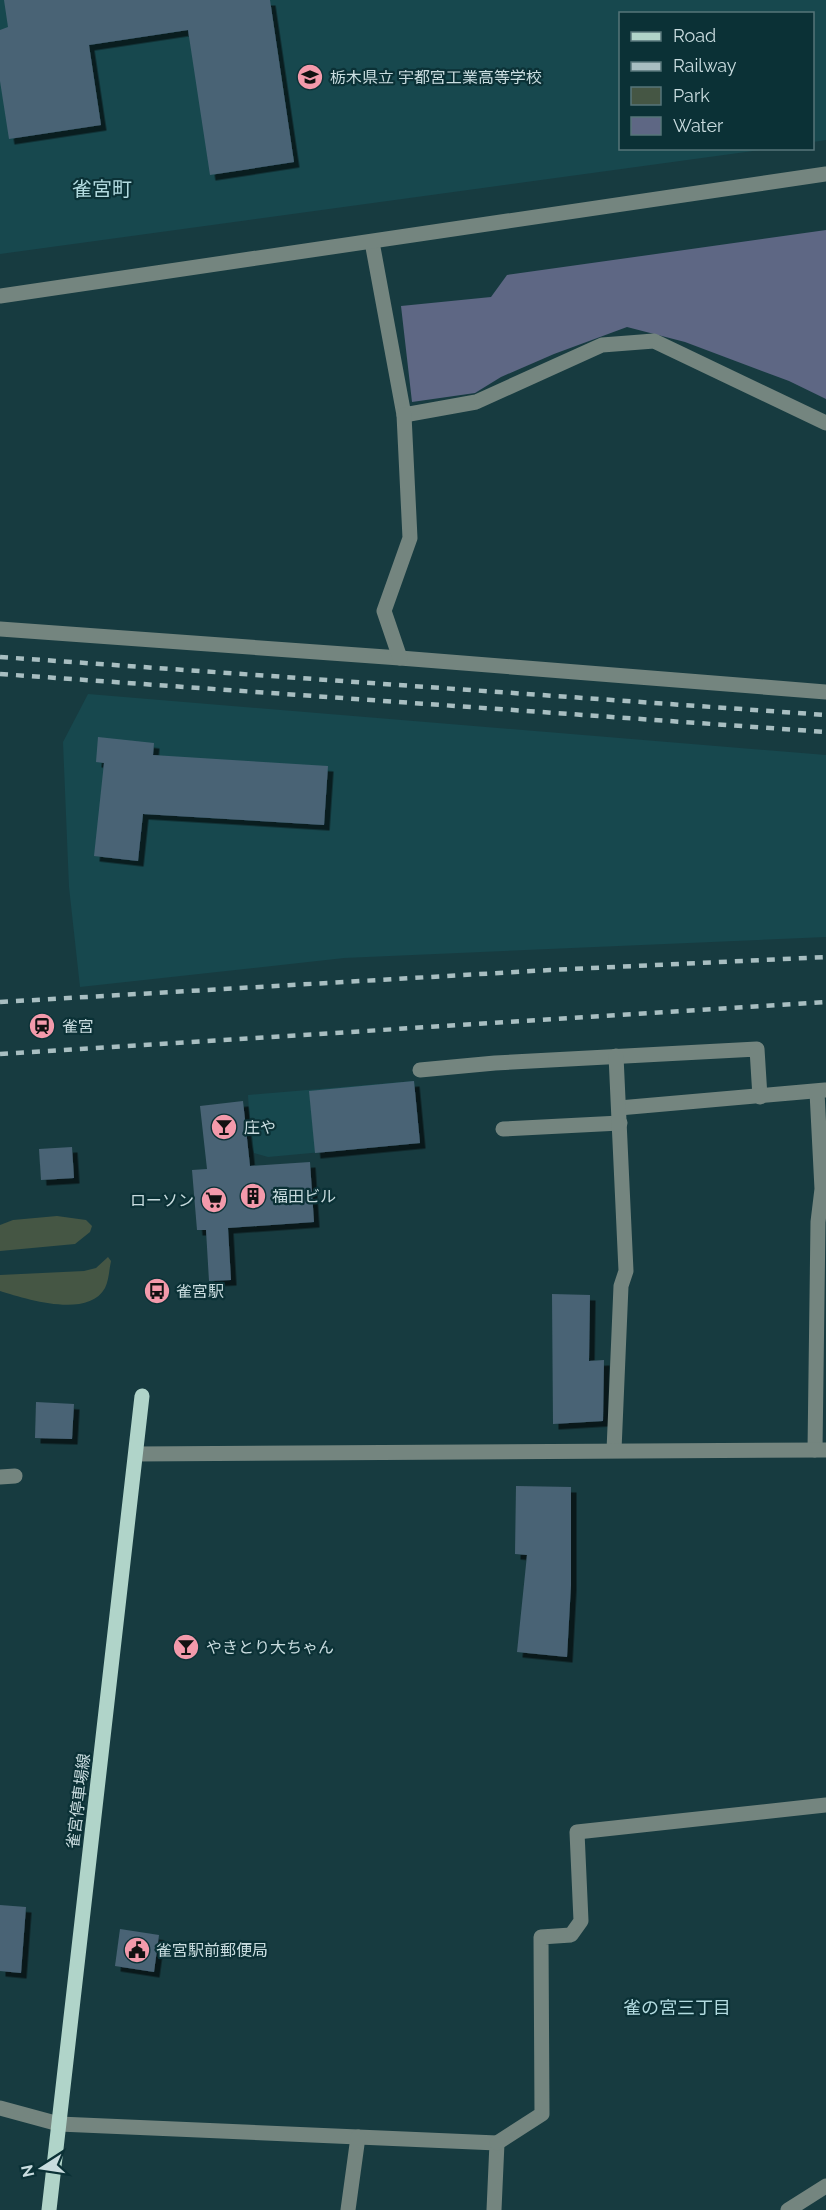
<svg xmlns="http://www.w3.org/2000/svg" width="826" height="2210" font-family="Raleway,'Noto Sans JP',sans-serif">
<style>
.built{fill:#17484e}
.green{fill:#455644}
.water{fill:#5e6784}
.building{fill:#496375;filter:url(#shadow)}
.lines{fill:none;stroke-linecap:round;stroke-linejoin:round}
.minor{stroke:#74857f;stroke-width:15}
.major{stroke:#b0d4c9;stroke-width:15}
.rail{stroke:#a8bec1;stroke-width:4.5;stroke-dasharray:8 8;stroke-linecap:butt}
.labels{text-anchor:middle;stroke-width:4.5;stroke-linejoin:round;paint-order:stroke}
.poi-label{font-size:16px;fill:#c9dcdf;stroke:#0b3136;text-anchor:start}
.street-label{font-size:16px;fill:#c9dcdf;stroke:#0b3136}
.neighbourhood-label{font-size:18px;fill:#b3dbe0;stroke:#0b3136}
.quarter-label{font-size:20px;fill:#b3dbe0;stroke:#0b3136}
</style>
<defs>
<filter id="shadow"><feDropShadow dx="5.5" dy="5.5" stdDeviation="0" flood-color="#0009"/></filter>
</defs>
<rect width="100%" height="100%" fill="#173b40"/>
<!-- built -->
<g class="built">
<path d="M0 0H826V140L813 142 812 14H620V148L767 149 0 254Z"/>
<path d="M88 694 826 755V937L344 958 80 987 69 887 63 742Z"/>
<path d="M414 1081 420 1143 268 1157 254 1153 251 1144 248 1095Z"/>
</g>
<!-- green -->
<g class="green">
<path d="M57 1216 86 1220 92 1226 90 1232 75 1244 0 1251V1225L13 1220Z"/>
<path d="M108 1257 111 1261C109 1270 109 1280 105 1288 88 1319 26 1299 0 1291V1275L84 1271 96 1268Z"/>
</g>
<!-- water -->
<path class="water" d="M826 230V399L789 381 685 342 627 327 554 354 501 377 475 393 412 402 401 306 491 297 507 275Z"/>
<!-- building -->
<g class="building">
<path d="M4 0H270L294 162 210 175 188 30 89 45 101 125 9 139 0 81V30L8 27Z"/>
<path d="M98 737 154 743 153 755 328 766 324 825 143 814 138 861 94 856 104 763 96 762Z"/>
<path d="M414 1081 420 1143 315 1153 309 1091Z"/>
<path d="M243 1101 250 1166 310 1162 314 1222 228 1228 231 1280 209 1281 206 1230H197L192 1170 207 1169 200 1106Z"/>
<path d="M72 1147 74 1178 41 1180 39 1149Z"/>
<path d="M552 1294 590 1295 589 1361 604 1360 603 1421 553 1424Z"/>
<path d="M36 1402 74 1404 72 1439 35 1438Z"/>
<path d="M516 1486 571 1487V1585L567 1657 517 1652 527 1555 515 1554Z"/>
<path d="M0 1905 26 1907 21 1973 0 1971Z"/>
<path d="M120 1929 159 1935 154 1972 115 1966Z"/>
</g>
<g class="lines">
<!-- minor -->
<g class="minor">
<path d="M372 242 404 415 476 402 602 345 654 341 826 423"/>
<path d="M0 296 826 174"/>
<path d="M0 629 400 658 826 692"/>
<path d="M400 658 384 611 410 538 404 415"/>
<path d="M420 1070 495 1063 757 1049 760 1097"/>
<path d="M619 1108 825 1090"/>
<path d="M503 1129 620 1123"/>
<path d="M614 1450 621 1286 626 1271 616 1056"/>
<path d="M815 1450 818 1222 822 1189 817 1092"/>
<path d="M136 1454 826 1450"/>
<path d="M0 1477 15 1476"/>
<path d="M0 2108 59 2124 497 2143 494 2210"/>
<path d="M497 2143 542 2114 541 1937 571 1935 581 1921 577 1832 826 1805"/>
<path d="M348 2210 358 2137"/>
<path d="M788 2210 826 2186"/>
</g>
<!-- major -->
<path class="major" d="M49 2210 142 1396"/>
<!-- rail -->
<g class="rail">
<path d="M0 657 826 715"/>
<path d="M0 674 826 732"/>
<path d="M0 1002 550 970 826 957"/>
<path d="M0 1054 826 1002"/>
</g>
</g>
<!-- icons -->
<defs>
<g id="school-disc" transform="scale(1.35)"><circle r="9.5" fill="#f39aab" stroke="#0b3136"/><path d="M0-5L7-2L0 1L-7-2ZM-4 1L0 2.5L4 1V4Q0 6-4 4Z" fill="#111"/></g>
<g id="station-disc" transform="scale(1.35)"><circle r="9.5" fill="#f39aab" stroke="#0b3136"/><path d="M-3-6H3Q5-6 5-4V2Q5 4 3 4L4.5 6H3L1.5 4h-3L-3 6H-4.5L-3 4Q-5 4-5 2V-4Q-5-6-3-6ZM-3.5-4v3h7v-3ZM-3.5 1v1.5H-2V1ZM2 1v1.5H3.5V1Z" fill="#111"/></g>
<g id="bar-disc" transform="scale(1.35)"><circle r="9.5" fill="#f39aab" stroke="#0b3136"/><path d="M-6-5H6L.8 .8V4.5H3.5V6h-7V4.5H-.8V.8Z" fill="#111"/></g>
<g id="building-disc" transform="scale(1.35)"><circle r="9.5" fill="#f39aab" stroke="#0b3136"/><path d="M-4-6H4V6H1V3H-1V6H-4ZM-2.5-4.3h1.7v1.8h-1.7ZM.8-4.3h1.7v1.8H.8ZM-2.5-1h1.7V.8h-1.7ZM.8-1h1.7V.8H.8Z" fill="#111"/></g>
<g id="supermarket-disc" transform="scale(1.35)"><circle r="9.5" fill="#f39aab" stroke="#0b3136"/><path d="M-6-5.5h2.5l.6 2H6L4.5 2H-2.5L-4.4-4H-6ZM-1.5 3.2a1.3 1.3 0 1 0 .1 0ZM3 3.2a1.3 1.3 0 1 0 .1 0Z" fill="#111"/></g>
<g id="bus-disc" transform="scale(1.35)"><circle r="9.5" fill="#f39aab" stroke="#0b3136"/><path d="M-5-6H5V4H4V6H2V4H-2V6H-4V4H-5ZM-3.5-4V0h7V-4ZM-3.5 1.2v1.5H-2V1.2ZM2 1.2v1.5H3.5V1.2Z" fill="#111"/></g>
<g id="civic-disc" transform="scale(1.35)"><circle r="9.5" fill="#f39aab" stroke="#0b3136"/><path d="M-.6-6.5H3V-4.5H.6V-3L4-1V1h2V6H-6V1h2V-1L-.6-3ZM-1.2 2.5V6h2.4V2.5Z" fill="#111"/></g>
</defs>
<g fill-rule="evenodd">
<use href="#school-disc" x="310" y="77"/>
<use href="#station-disc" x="42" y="1026"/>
<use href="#bar-disc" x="224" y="1127"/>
<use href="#building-disc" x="253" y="1196"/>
<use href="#supermarket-disc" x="214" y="1200"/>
<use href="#bus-disc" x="157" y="1291"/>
<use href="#bar-disc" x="186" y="1647"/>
<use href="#civic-disc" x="137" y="1950"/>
</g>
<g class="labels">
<!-- poi labels -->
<g class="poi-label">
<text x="330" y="83">栃木県立 宇都宮工業高等学校</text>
<text x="62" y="1032">雀宮</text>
<text x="244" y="1133">庄や</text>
<text x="272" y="1202">福田ビル</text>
<text x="194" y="1206" text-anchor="end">ローソン</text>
<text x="176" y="1297">雀宮駅</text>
<text x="206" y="1653">やきとり大ちゃん</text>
<text x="156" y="1956">雀宮駅前郵便局</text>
</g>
<!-- street labels -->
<g class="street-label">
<text transform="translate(78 1801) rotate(-83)" y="6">雀宮停車場線</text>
</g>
<!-- neighbourhood labels -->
<g class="neighbourhood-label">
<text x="677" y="2014">雀の宮三丁目</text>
</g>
<!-- quarter labels -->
<g class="quarter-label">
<text x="102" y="196">雀宮町</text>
</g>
</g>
<!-- legend -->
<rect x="619" y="12" width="195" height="138" fill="#0b3136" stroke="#57757a" stroke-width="1.5"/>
<rect x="631" y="32" width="30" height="9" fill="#b0d4c9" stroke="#57757a" stroke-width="1.5"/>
<text x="673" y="42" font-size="18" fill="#c9dcdf">Road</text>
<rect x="631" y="62" width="30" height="9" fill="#a8bec1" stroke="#57757a" stroke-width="1.5"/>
<text x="673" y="72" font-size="18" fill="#c9dcdf">Railway</text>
<rect x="631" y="87" width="30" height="18" fill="#455644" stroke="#57757a" stroke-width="1.5"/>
<text x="673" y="102" font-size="18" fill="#c9dcdf">Park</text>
<rect x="631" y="117" width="30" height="18" fill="#5e6784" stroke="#57757a" stroke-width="1.5"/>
<text x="673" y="132" font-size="18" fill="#c9dcdf">Water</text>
<!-- north arrow -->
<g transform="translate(42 2168) rotate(258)" stroke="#0b3136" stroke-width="4.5" paint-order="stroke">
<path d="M0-4.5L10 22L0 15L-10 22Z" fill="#c9dcdf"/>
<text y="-9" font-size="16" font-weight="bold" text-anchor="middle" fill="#c9dcdf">N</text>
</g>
</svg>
